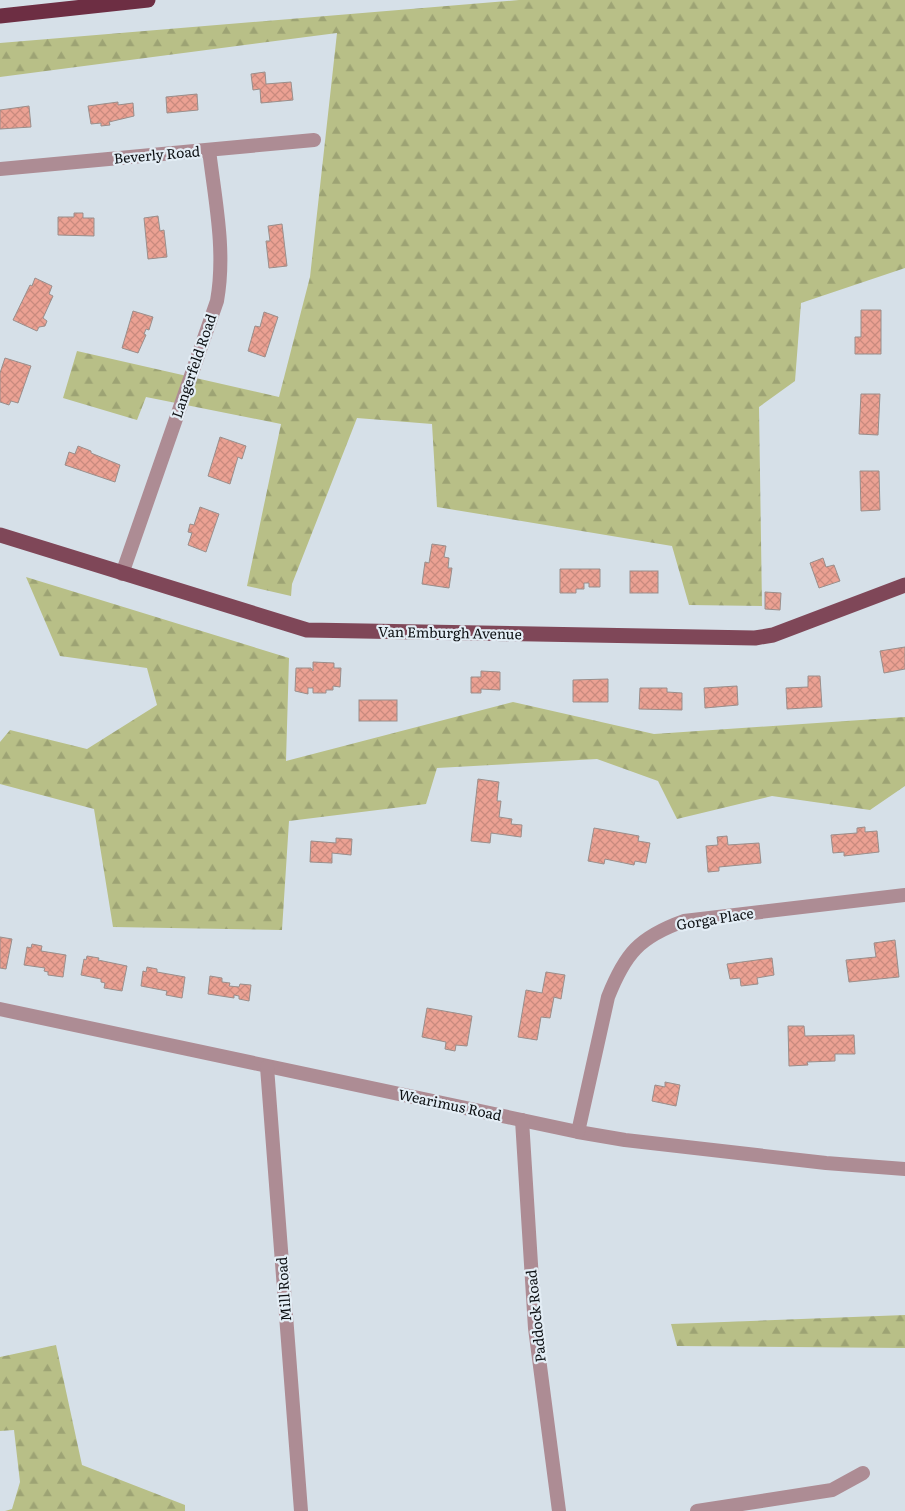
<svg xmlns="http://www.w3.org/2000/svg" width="905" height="1511" font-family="Literata,serif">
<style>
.forest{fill:url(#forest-firs)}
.building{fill:url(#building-cross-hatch);stroke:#9a8e8b}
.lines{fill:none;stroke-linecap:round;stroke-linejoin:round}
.minor{stroke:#ad8c94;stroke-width:14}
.major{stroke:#7f4758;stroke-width:15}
.highway{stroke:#6d2e43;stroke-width:15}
.labels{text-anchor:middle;stroke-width:4.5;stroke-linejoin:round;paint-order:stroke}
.street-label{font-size:14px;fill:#0d1013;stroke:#e3edf5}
</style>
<defs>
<pattern id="forest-firs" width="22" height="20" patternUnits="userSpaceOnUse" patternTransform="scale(1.25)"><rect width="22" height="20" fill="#b8bf87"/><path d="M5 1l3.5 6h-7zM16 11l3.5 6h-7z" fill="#9da374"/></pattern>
<pattern id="building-cross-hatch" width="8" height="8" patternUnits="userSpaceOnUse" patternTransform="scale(1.25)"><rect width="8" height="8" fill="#eba193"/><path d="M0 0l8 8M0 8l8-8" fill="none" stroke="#c88a7e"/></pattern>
</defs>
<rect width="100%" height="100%" fill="#d6e0e8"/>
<!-- forest -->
<g class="forest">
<path d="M519 0H905V268L801 303 795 381 759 407 762 606 689 605 672 546 437 507 432 424 357 418 292 584 291 596 247 586 281 424 146 397 137 420 63 398 77 351 279 397 310 277 337 33 0 77V43Z"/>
<path d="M26 577 289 658 286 761 513 702 654 734 905 717V786L870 810 772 796 677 819 658 781 597 759 437 768 426 804 289 821 282 930 113 927 94 809 0 784V742L10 730 87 749 157 705 147 668 60 656Z"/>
<path d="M905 1315V1348L677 1346 671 1324Z"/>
<path d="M56 1345 82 1465 185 1505V1511H5L12 1509 20 1482 14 1430 0 1431V1357Z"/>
</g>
<!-- building -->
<g class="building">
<path d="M265 72 266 84 291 82 293 100 261 103 260 89 253 90 251 74Z"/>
<path d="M197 94 198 110 167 113 166 97Z"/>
<path d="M118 102V105L133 103 134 116 109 122 110 125 101 126V123L91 124 88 106Z"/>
<path d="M29 106 31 127 0 129V110Z"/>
<path d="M74 213H83V218H94V236L58 235V217H74Z"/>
<path d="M158 216 160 231 164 230 167 257 148 259 144 218Z"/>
<path d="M282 224 287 266 269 268 266 241H270L268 226Z"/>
<path d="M35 278 52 286 49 294 53 296 43 318 47 321 45 326 39 327 37 331 13 320 30 285 32 286Z"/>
<path d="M861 310H881V354H855V337H861Z"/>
<path d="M133 311 153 317 149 330 146 329 144 334 146 335 138 353 122 348Z"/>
<path d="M264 312 278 317 265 357 248 351 255 326 260 327Z"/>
<path d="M5 358 31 366 18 403 11 401 9 405 0 402V373Z"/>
<path d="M861 394H880L878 435 859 434Z"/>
<path d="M220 437 246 446 242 459 238 457 230 484 208 476Z"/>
<path d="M78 446 91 451V453L120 465 115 482 65 465 69 452 75 454Z"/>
<path d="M860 471H879L880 510 861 511Z"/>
<path d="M200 507 219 514 206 552 188 545 192 533 188 532 190 524 194 525Z"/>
<path d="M432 544 446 546 444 557 449 558 448 568H452L449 588 422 584 425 562 429 563Z"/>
<path d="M823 558 826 567 834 565 840 581 819 588 810 563Z"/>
<path d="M560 569H600V587H589V583H584V589H576V593H560Z"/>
<rect x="630" y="571" width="28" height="22"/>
<path d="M765 592 781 593 780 610 765 609Z"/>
<path d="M905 647V669L884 673 880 651Z"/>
<path d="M313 662 334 663V668H341L340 687 333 686V690H326V693H313V688H308V694L295 691 296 668H311L313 671Z"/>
<path d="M481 671 500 672V690L481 689V693H471V677H481Z"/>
<path d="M808 676H820L822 707 787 709 786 688 808 687Z"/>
<path d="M608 679V702H573V680Z"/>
<path d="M737 686 738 705 705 708 704 688Z"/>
<path d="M640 688H667V692L682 693V710L639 709Z"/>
<rect x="359" y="700" width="38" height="21"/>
<path d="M478 779 499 782 497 801H501L499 817 512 819 511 824 522 825 521 837 491 833 490 843 471 841Z"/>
<path d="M865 827V832L877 831 879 852 844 856V852L833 853 831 835 857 833V828Z"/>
<path d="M594 828 639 836 638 841 650 843 646 863 635 861 634 865 605 859 604 864 588 861Z"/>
<path d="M727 836 728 845 759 843 761 863 719 867V871L708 872 706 846 718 845 717 837Z"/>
<path d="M336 838 352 839 351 855 332 853V863L310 862 311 841 336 843Z"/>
<path d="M0 937 12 939 6 969 0 968Z"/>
<path d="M895 940 899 977 849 982 846 960 876 957 874 943Z"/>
<path d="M32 944 42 946 41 951 66 955 63 977 48 975V972L44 971 45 968 24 965 27 947 31 948Z"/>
<path d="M87 956 99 958 98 960 127 966 122 991 104 988 105 983 101 982V979L81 975 84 959 86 960Z"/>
<path d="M772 958 774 975 757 978 758 984 741 986 740 978 730 979 727 964Z"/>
<path d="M147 967 157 969V972L185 977 182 998 166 995 167 991 141 986 143 971 146 972Z"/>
<path d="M546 972 565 975 561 999 554 997 550 1018 541 1017 537 1040 518 1037 526 990 542 993Z"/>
<path d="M210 976 222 978V982L230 983 229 986 239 987 240 984 251 985 249 1001 239 999V996L234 995V998L208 994Z"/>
<path d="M427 1008 472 1016 467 1046 456 1045 455 1051 445 1049 446 1042 422 1037Z"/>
<path d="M788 1026H804L805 1036 854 1035 855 1054H835V1061L807 1062 808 1065 789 1066Z"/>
<path d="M665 1082 680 1085 676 1106 652 1101 655 1085 665 1087Z"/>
</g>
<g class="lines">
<!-- minor -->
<g class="minor">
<path d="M0 169 314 140"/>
<path d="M122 574 217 301C226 251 215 200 209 150"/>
<path d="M0 1009 578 1132 625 1140 826 1163 905 1169"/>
<path d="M267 1067 301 1511"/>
<path d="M522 1120 535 1328 559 1511"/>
<path d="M578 1132 608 997C625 954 639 937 684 921L905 895"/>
<path d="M697 1511 832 1490 863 1473"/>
</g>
<!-- major -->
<path class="major" d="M0 535 307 630 755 638 773 635 905 585"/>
<!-- highway -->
<path class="highway" d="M0 16 148 0"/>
</g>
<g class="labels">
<!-- street labels -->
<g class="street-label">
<text transform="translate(157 155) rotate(-5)" y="5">Beverly Road</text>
<text transform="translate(194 366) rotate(-71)" y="5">Langerfeld Road</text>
<text transform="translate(450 633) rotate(1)" y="5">Van Emburgh Avenue</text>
<text transform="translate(715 919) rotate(-9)" y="5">Gorga Place</text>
<text transform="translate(450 1105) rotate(12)" y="5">Wearimus Road</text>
<text transform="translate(284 1289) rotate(-94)" y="5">Mill Road</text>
<text transform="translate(536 1316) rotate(-96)" y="5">Paddock Road</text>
</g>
</g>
</svg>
